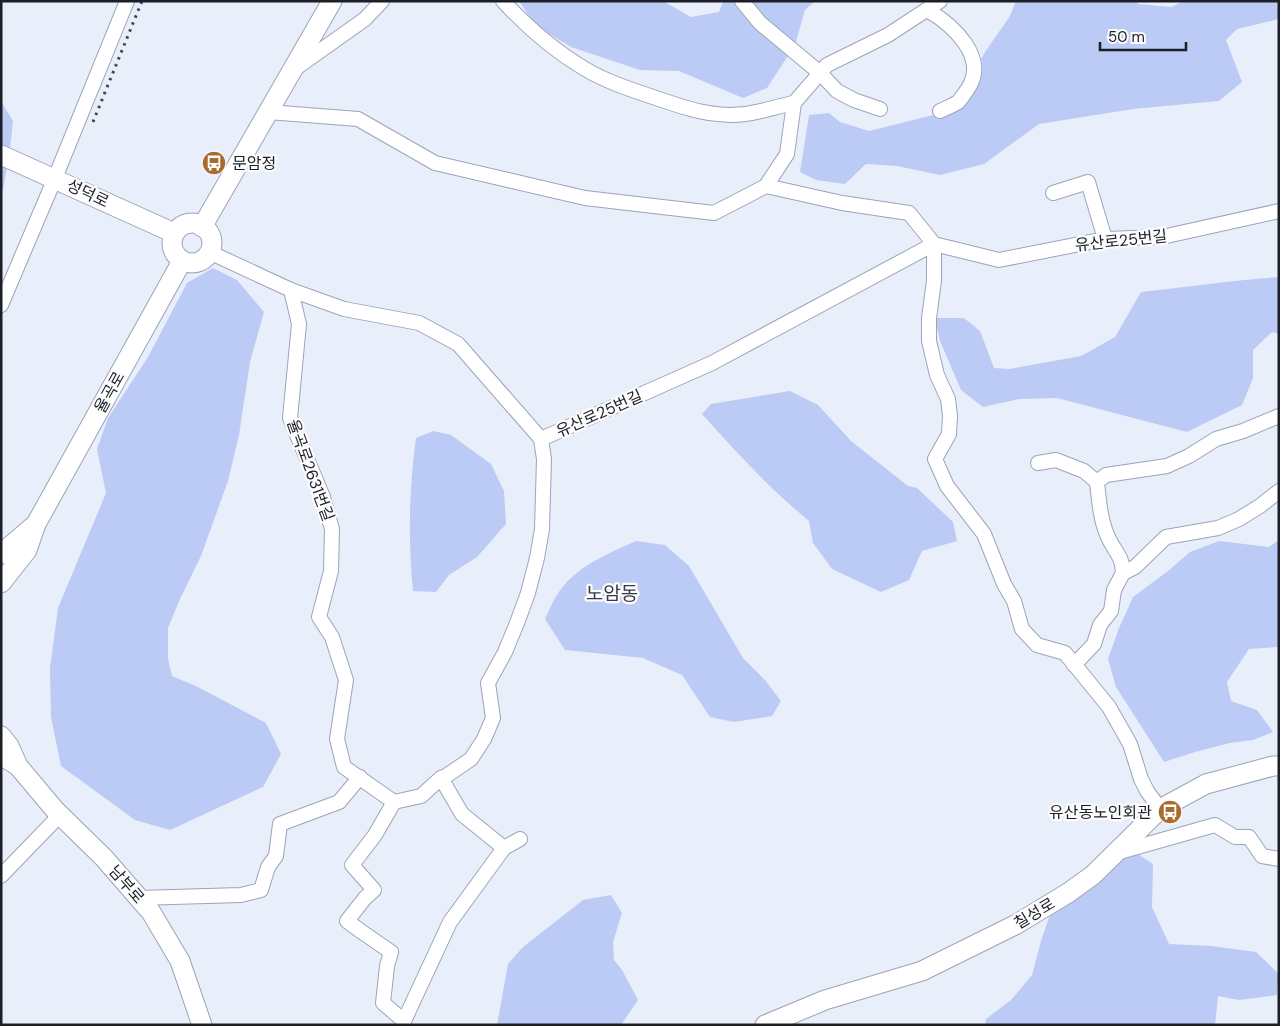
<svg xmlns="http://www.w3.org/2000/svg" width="1280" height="1026" font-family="'DM Sans','Noto Sans KR',sans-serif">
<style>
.green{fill:#bbcbf5}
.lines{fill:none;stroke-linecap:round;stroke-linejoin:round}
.street-casing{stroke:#9ca4b8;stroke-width:16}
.secondary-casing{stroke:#9ca4b8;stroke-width:21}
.street{stroke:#fff;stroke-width:14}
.secondary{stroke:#fff;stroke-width:19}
.rail{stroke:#42464f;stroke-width:3;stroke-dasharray:2.5 5;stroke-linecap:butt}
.labels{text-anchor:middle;stroke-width:4.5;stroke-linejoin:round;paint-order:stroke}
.poi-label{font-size:16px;fill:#1c1f27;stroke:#fcfcfc;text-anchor:start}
.street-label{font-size:16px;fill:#1c1f27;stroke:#fcfcfc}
.quarter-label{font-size:19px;fill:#343a4b;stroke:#fcfcfc}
</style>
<rect width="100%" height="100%" fill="#e9eefb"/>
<!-- green -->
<g class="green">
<path d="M519 1H663L691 17 719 12 723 1H815L805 10 795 45 767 88 743 98 679 71 640 70 571 47 535 25Z"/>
<path d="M1016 1H1137L1138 4 1171 7 1184 1H1279V19L1237 29 1226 40 1242 82 1219 101 1133 109 1039 124 984 164 940 175 897 166 866 164 845 184 816 180 800 172 809 115 829 113 840 122 869 131 941 113 961 95 985 52 1010 16Z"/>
<path d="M2 103 13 121 10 149 3 190H1Z"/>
<path d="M213 268 237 280 264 312 250 362 239 435 228 481 201 556 180 599 168 628V659L172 676 198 687 266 723 281 754 263 787 170 830 135 820 61 766 51 717 50 668 58 608 106 493 97 449 108 418 148 357 187 283Z"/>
<path d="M1279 277V334L1272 332 1253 350V378L1242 405 1187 432 1057 398 1019 399 983 407 961 390 940 341 935 318H964L980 331 994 368 1009 369 1081 356 1115 337 1141 292C1187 287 1233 280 1279 277Z"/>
<path d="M790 391 818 405 851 441 908 486 917 488 953 522 957 541 922 551 909 580 881 592 832 569 813 543 809 521C770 489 736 452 702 414L711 404Z"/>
<path d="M433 431 451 435 491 464 504 491 506 524 477 557 449 575 436 592 413 591C408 540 409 488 416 438Z"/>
<path d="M1279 540V647L1249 649 1227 682 1231 701 1257 710 1273 732 1253 740 1230 743 1195 752 1164 762 1116 687 1108 659 1119 628 1133 597 1168 571 1190 552 1219 541 1269 547Z"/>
<path d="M636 541 665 545 689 566 743 658 765 680 781 701 772 716 734 722 710 717 682 675 643 658 565 650 545 619C549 611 552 602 557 595 575 566 608 554 636 541Z"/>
<path d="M1132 850 1153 864 1152 907 1169 944 1211 946 1256 952 1279 974 1277 995 1239 1000 1218 996 1215 1025H985L986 1019 1011 1000 1032 975 1041 941 1054 903Z"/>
<path d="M611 895 622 913 613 942 614 960 622 970 638 1000 621 1025H497L508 964 523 947 583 900Z"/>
</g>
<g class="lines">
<!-- street casing -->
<g class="street-casing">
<g id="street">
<path d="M503 1C527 27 555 51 585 69 607 82 632 90 656 98 685 108 714 118 745 114 761 112 778 106 794 103"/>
<path d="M742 1 760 23 820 73 837 91 854 100 880 109"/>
<path d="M927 10C952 24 990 58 967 90 964 94 961 99 958 102 952 106 946 108 940 111"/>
<path d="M296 68 365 19 382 1"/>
<path d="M268 112 358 119 435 163 585 198 714 213 766 186 787 154 794 103 827 65 888 35 940 1"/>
<path d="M766 186 842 203 909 213 934 244 999 260 1105 239 1162 237 1279 211"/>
<path d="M1053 193 1088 182 1105 239"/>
<path d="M209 252 291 290 344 309 419 323 458 344 541 439"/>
<path d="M291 290 299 324 290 418 323 497 332 529 331 571 319 617 332 637 346 680 337 739 344 767 394 802 421 796 441 778 446 776 471 759 484 739 493 718 488 683 505 652 517 623 528 593 537 558 542 529 544 459 541 439"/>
<path d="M1 305 55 178 127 1"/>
<path d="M541 439 712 363 934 244V281L929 318V341L937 375 948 399 950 416 949 434 935 459 947 486 984 534 1004 584 1014 601 1022 629 1037 645 1065 653 1109 707 1130 744 1141 779 1147 791 1160 809"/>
<path d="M1038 463 1056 460 1084 471 1097 482"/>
<path d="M1123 573C1122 554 1115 553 1108 537 1100 519 1099 500 1097 482L1106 475 1167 466 1189 456 1216 439 1243 431 1279 416"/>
<path d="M1074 665 1094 644 1100 625 1111 611 1114 590 1123 573 1135 567 1166 537 1218 528 1239 519 1260 506 1279 491"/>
<path d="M441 778 462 814 504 848"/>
<path d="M394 802 375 835 352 865 374 890 365 898 347 921 362 932 391 952 387 966 383 1003 404 1021"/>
<path d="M1116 853 1215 825 1235 837H1249L1262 856 1279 859"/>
<path d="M1 876 60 815"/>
<path d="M139 898 241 895 261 890 268 867 276 856 280 824 339 802 360 777"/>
<path d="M404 1025V1021L450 922 504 848 520 839"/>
</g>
</g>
<!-- secondary casing -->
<g class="secondary-casing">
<g id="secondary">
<path d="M1 155 174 233"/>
<circle cx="192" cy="243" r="20"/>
<path d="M202 227 332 1"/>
<path d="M36 524 182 261"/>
<path d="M1 554 36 524 27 550 1 583"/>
<path d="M1 736 9 746 18 766 1 755"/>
<path d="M18 766 55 810 104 858 151 912 180 961 202 1025"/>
<path d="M765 1025 825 1000 922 971 1015 925 1068 893 1093 875 1160 809 1206 784 1273 766H1279"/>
</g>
</g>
<!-- street -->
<use href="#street" class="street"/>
<!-- secondary -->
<use href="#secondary" class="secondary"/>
<!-- rail -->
<path class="rail" d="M93 122 142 1"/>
</g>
<!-- icons -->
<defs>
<g id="bus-disc" transform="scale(1.25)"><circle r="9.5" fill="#a86c2f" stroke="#fcfcfc"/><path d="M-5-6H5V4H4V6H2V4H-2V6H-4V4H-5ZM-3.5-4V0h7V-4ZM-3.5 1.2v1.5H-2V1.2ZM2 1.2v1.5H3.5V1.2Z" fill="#fff"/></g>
</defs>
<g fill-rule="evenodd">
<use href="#bus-disc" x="214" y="163"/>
<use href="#bus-disc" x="1170" y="812"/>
</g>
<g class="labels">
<!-- poi labels -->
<g class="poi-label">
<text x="232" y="169">문암정</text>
<text x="1152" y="818" text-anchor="end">유산동노인회관</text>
</g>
<!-- street labels -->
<g class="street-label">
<text transform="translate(88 193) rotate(25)" y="6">성덕로</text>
<text transform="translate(1121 240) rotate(-6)" y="6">유산로25번길</text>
<text transform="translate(109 392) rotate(-61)" y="6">율곡로</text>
<text transform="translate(599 413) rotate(-24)" y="6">유산로25번길</text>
<text transform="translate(311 470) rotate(70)" y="6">율곡로2631번길</text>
<text transform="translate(127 884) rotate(49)" y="6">남부로</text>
<text transform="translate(1034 913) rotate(-31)" y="6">칠성로</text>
</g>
<!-- quarter labels -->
<g class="quarter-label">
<text x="612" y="600">노암동</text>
</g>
</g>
<!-- border -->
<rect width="1280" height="1026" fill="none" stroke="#1c1f27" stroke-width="5"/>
<!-- scale -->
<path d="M1100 42v8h86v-8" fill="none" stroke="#1c1f27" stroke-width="2.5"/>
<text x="1108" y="42" font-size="15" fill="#1c1f27" stroke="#fcfcfc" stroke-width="4" paint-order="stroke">50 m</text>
</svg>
